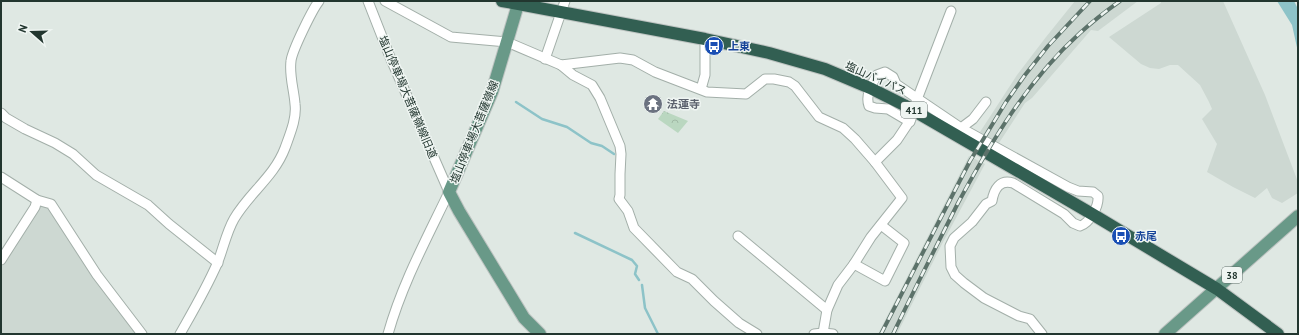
<svg xmlns="http://www.w3.org/2000/svg" width="1299" height="335" font-family="'PT Sans','Noto Sans JP',sans-serif">
<style>
.built{fill:#cdd8d2}
.forest{fill:url(#forest-crowns)}
.water{fill:#8dc3c8}
.lines{fill:none;stroke-linecap:round;stroke-linejoin:round}
.stream{stroke:#8dc3c8;stroke-width:2.5}
.minor-casing{stroke:#a3afa9;stroke-width:11}
.major-casing{stroke:#bdc3c1;stroke-width:14}
.highway-casing{stroke:#bdc3c1;stroke-width:14}
.minor{stroke:#fff;stroke-width:9}
.major{stroke:#699988;stroke-width:12}
.highway{stroke:#325f52;stroke-width:12}
.rail-casing{stroke:#5c726a;stroke-width:4}
.rail{stroke:#eff5f2;stroke-width:2.5;stroke-dasharray:8;stroke-linecap:butt}
.minor-bridge-casing{stroke:#a3afa9;stroke-width:11;stroke-linecap:butt}
.minor-bridge{stroke:#fff;stroke-width:9}
.labels{text-anchor:middle;stroke-width:3;stroke-linejoin:round;paint-order:stroke}
.shield{fill:#eff5f2;stroke:#606f6a;stroke-width:1}
.shield-label{font-size:10px;font-weight:bold;fill:#22362f}
.transit-label{font-size:11px;font-weight:bold;fill:#164399;stroke:#eff5f2;text-anchor:start}
.street-label{font-size:11px;fill:#22362f;stroke:#eff5f2}
.worship-label{font-size:11px;font-weight:bold;fill:#5b616d;stroke:#eff5f2;text-anchor:start}
</style>
<defs>
<pattern id="forest-crowns" width="20" height="18" patternUnits="userSpaceOnUse"><rect width="20" height="18" fill="#bad7c0"/><path d="M2 6a3 3 0 1 1 6 0M12 15a3 3 0 1 1 6 0" fill="none" stroke="#a0b9a5"/></pattern>
</defs>
<rect width="100%" height="100%" fill="#dfe8e3"/>
<!-- built -->
<g class="built">
<path d="M1075 1H1138L1098 31 1091 30 1032 98 1025 103 999 143 980 132 1017 75 1046 37Z"/>
<path d="M1161 1H1223L1265 95 1298 182V193L1282 203 1272 198 1267 188 1255 198 1233 187 1207 172 1217 144 1202 119 1212 109 1209 102 1200 85 1178 65H1170L1159 69 1150 68 1141 64 1109 37 1161 3Z"/>
<path d="M969 156 985 164 942 244 897 334H878Z"/>
<path d="M51 204 137 328 133 334H1V260L35 207Z"/>
</g>
<!-- forest -->
<path class="forest" d="M664 111 688 121 678 133 658 119Z"/>
<!-- water -->
<path class="water" d="M1277 1H1294L1298 9V52L1292 25Z"/>
<g class="lines">
<!-- stream -->
<g class="stream">
<path d="M516 102 542 119 567 127 591 143 602 146 614 154"/>
<path d="M575 233 632 260 637 266 635 274 639 280"/>
<path d="M642 285 645 308 658 334"/>
</g>
<!-- minor casing -->
<g class="minor-casing">
<g id="minor">
<path d="M368 1 390 57 449 192C427 238 402 284 388 334"/>
<path d="M385 1 451 37 507 42 561 65 620 58 633 60 655 72 707 92 746 94 765 79H774L789 82 795 86 819 117 843 128 855 139 875 162 902 198 871 237 854 264 838 285 827 310 823 333"/>
<path d="M545 59 565 1"/>
<path d="M561 65 573 75 592 85 600 98 620 146 621 154 620 174V195L619 199 628 211 634 228 677 272 692 279 714 301 739 323 757 334"/>
<path d="M701 89 705 75V39"/>
<path d="M916 102 951 11"/>
<path d="M1 113 6 118 25 129 55 143 73 154 96 175 148 205 169 224 218 263"/>
<path d="M910 122 888 109 875 108 869 106C865 95 872 84 877 75L885 72 893 77 896 84 961 128 973 119 986 102"/>
<path d="M961 128 1068 187 1078 191 1093 192 1098 196C1099 206 1090 223 1080 226L1073 223 1064 214 1013 183C1000 179 994 189 992 201L986 204 972 222 954 238 950 246 951 267 955 275 964 283 984 298 1019 316 1030 319 1042 334"/>
<path d="M875 162 897 140 911 119"/>
<path d="M1 177 37 200 51 204 97 275 142 334"/>
<path d="M738 236 827 310"/>
<path d="M1 260 35 207 37 200"/>
<path d="M854 264 885 281 904 243 881 225"/>
<path d="M180 334C193 311 206 289 217 264 223 250 226 233 234 219 249 193 274 177 285 148 290 134 297 118 295 104 294 90 289 75 291 61 292 51 312 10 319 1"/>
<path d="M814 334 823 333 833 334"/>
</g>
</g>
<!-- major casing -->
<g class="major-casing">
<g id="major">
<path d="M519 1 492 92 449 192 459 211 524 318 540 334"/>
<path d="M1165 334 1298 216"/>
</g>
</g>
<!-- highway casing -->
<g class="highway-casing">
<path id="highway" d="M502 1 705 39 769 53 825 69 870 88 904 105 1092 214 1217 289 1278 334"/>
</g>
<!-- minor -->
<use href="#minor" class="minor"/>
<!-- major -->
<use href="#major" class="major"/>
<!-- highway -->
<use href="#highway" class="highway"/>
<!-- rail casing -->
<g class="rail-casing">
<g id="rail">
<path d="M881 334 970 161 1006 102 1025 75 1048 46 1090 1"/>
<path d="M893 334C914 290 936 247 958 203 991 142 1027 81 1080 33 1092 22 1106 11 1120 1"/>
</g>
</g>
<!-- rail -->
<use href="#rail" class="rail"/>
<!-- minor-bridge casing -->
<g class="minor-bridge-casing">
<path id="minor-bridge" d="M911 119 916 102"/>
</g>
<!-- minor-bridge -->
<use href="#minor-bridge" class="minor-bridge"/>
</g>
<!-- icons -->
<defs>
<g id="bus-disc" transform="scale(1)"><circle r="9.5" fill="#1a4fb4" stroke="#eff5f2"/><path d="M-5-6H5V4H4V6H2V4H-2V6H-4V4H-5ZM-3.5-4V0h7V-4ZM-3.5 1.2v1.5H-2V1.2ZM2 1.2v1.5H3.5V1.2Z" fill="#fff"/></g>
<g id="temple-disc" transform="scale(1)"><circle r="9.5" fill="#6b7280" stroke="#eff5f2"/><path d="M0-6L5-2H3V0L6.5 2.5H4V6H1.5V3h-3V6H-4V2.5H-6.5L-3 0V-2H-5Z" fill="#fff"/></g>
</defs>
<g fill-rule="evenodd">
<use href="#bus-disc" x="714" y="46"/>
<use href="#temple-disc" x="653" y="104"/>
<use href="#bus-disc" x="1121" y="236"/>
</g>
<g class="labels">
<!-- shield labels -->
<g class="shield">
<rect x="901" y="102" width="26" height="16" rx="3"/>
<rect x="1222" y="267" width="20" height="16" rx="3"/>
</g>
<g class="shield-label">
<text x="914" y="114">411</text>
<text x="1232" y="279">38</text>
</g>
<!-- transit labels -->
<g class="transit-label">
<text x="728" y="50">上東</text>
<text x="1135" y="240">赤尾</text>
</g>
<!-- street labels -->
<g class="street-label">
<text transform="translate(876 78) rotate(24)" y="4">塩山バイパス</text>
<text transform="translate(408 97) rotate(67)" y="4">塩山停車場大菩薩嶺線旧道</text>
<text transform="translate(474 132) rotate(-68)" y="4">塩山停車場大菩薩嶺線</text>
</g>
<!-- worship labels -->
<g class="worship-label">
<text x="667" y="108">法蓮寺</text>
</g>
</g>
<!-- border -->
<rect width="1299" height="335" fill="none" stroke="#22362f" stroke-width="4"/>
<!-- north arrow -->
<g transform="translate(32 32) rotate(290)" stroke="#eff5f2" stroke-width="3" paint-order="stroke">
<path d="M0-3L7 15L0 10L-7 15Z" fill="#22362f"/>
<text y="-6" font-size="11" font-weight="bold" text-anchor="middle" fill="#22362f">N</text>
</g>
</svg>
